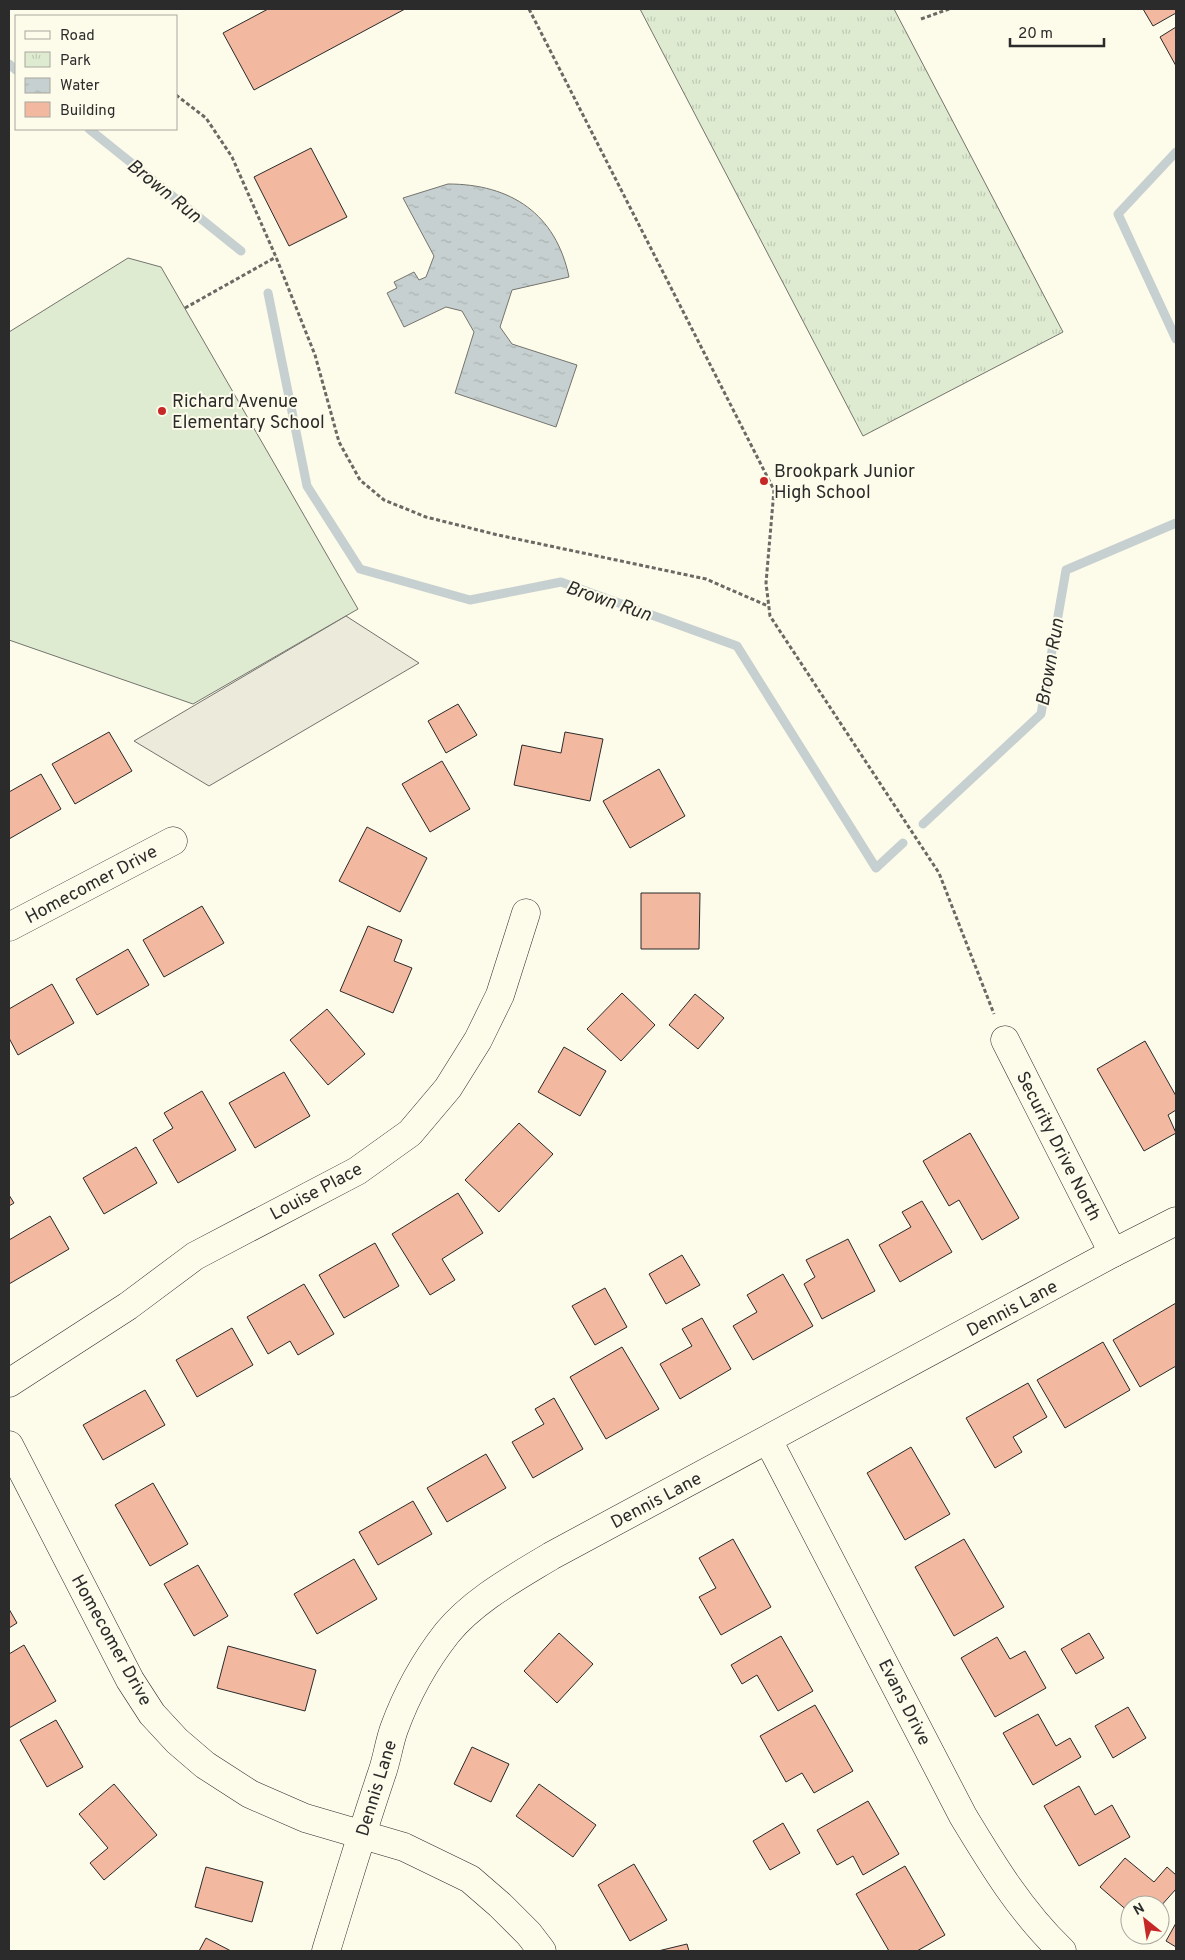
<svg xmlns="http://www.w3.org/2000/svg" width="1185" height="1960" font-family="Overpass,sans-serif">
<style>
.grass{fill:#deebd1;stroke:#74746e}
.park{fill:url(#park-tufts);stroke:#74746e}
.parking{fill:#eceadb;stroke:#74746e}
.water{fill:url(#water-ripples);stroke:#74746e}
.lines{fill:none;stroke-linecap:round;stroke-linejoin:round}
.stream{stroke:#c7d0d0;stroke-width:9}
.building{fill:#f2b8a0;stroke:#2b2b2b}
.minor-casing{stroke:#2b2b2b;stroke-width:29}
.path{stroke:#6a6964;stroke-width:3;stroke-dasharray:4 2.5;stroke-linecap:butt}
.minor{stroke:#fdfbea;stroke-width:28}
.poi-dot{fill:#c62828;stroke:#fdfbea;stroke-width:2}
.labels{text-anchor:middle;stroke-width:4;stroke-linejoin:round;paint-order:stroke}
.poi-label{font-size:18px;fill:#2b2b2b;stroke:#fdfbea;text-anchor:start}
.street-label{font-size:18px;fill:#2b2b2b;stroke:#fdfbea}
.water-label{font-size:19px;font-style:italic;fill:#2b2b2b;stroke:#fdfbea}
</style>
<defs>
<pattern id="park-tufts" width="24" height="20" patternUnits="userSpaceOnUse" patternTransform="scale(1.25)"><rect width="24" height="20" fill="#deebd1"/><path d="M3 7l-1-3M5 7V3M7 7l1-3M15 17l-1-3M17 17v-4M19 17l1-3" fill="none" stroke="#bfcab4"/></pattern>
<pattern id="water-ripples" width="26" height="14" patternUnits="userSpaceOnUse" patternTransform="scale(1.25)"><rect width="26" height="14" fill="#c7d0d0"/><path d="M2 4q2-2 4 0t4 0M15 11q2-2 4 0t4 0" fill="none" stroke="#abb3b3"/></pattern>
</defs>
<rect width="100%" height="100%" fill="#fdfbea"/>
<!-- grass -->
<path class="grass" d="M128 258 161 267 358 609 193 704 9 640V332Z"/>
<!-- park -->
<path class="park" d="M640 9H894L1063 332 863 436Z"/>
<!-- parking -->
<path class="parking" d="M346 616 419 663 209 786 134 741Z"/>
<!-- water -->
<path class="water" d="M448 184C511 184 556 214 569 277L512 290 500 327 512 344 577 365 556 427 455 393 474 332 462 311 446 307 404 327 387 293 397 288 394 282 414 272 419 280 426 277 434 256 403 198Z"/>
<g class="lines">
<!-- stream -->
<g class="stream">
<path d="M9 64 16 70"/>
<path d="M89 129 241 251"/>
<path d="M1176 152 1118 214 1176 339"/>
<path d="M268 293 307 486 360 569 470 600 561 582 737 646 876 868 903 843"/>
<path d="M923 824 1041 714 1066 570 1176 523"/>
</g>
</g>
<!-- building -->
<g class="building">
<path d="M268 9H405L254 90 223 33Z"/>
<path d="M1143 9H1176V13L1153 26Z"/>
<path d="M1176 27V66L1160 37Z"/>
<path d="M311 148 347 217 289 246 254 177Z"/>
<path d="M458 704 477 735 446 753 428 721Z"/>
<path d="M109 732 132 771 75 804 52 764Z"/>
<path d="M565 732 603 739 590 801 514 785 522 745 561 753Z"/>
<path d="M442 761 470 809 430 832 402 784Z"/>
<path d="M659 769 685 816 630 848 603 801Z"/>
<path d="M41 774 61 809 9 839V792Z"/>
<path d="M367 827 427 858 400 912 339 881Z"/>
<path d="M641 893H700L699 949H641Z"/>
<path d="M202 906 224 943 164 977 143 940Z"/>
<path d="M368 926 402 940 394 961 412 968 393 1013 340 991Z"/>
<path d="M128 949 149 985 97 1015 76 979Z"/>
<path d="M52 984 74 1023 18 1055 9 1038V1009Z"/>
<path d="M622 993 655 1025 621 1061 587 1029Z"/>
<path d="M695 994 724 1018 698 1049 669 1025Z"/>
<path d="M327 1009 365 1054 328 1085 290 1040Z"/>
<path d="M1145 1041 1176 1096V1110L1168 1115 1176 1133 1144 1151 1097 1069Z"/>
<path d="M564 1047 606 1071 580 1116 538 1092Z"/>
<path d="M284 1072 310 1116 255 1148 229 1103Z"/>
<path d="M202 1091 236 1150 178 1183 153 1140 173 1128 164 1113Z"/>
<path d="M519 1123 553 1154 499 1212 465 1180Z"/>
<path d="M970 1133 1019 1218 982 1240 959 1200 949 1206 923 1161Z"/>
<path d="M136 1147 157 1183 104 1214 83 1178Z"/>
<path d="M458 1193 483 1233 442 1259 455 1280 430 1295 392 1234Z"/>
<path d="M9 1195 14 1203 9 1206Z"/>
<path d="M922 1201 952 1252 900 1282 879 1245 911 1227 902 1212Z"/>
<path d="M50 1216 69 1249 9 1284V1240Z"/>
<path d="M848 1239 875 1291 822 1319 804 1284 815 1277 806 1260Z"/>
<path d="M375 1243 399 1286 344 1318 319 1275Z"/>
<path d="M682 1255 700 1285 666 1304 649 1274Z"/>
<path d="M783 1274 813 1326 753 1360 733 1326 757 1312 747 1295Z"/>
<path d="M304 1284 334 1334 298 1355 290 1341 268 1354 247 1317Z"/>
<path d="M605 1288 627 1327 595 1345 572 1306Z"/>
<path d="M1176 1303V1366L1140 1387 1113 1340Z"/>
<path d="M702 1318 731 1369 680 1399 660 1364 692 1346 682 1329Z"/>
<path d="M232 1328 253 1365 197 1397 176 1360Z"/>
<path d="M1103 1342 1130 1390 1065 1428 1037 1380Z"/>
<path d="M622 1347 659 1409 606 1439 570 1377Z"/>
<path d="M1028 1383 1047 1417 1013 1437 1022 1452 995 1468 966 1418Z"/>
<path d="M145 1390 165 1425 103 1460 83 1425Z"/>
<path d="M554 1398 583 1449 533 1478 512 1442 544 1424 535 1409Z"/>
<path d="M911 1447 950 1514 905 1540 867 1473Z"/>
<path d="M486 1454 506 1488 447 1522 427 1488Z"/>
<path d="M153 1483 188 1544 150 1566 115 1505Z"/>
<path d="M413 1501 432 1534 378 1565 359 1532Z"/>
<path d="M733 1539 771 1607 721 1635 699 1597 716 1588 699 1558Z"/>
<path d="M964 1539 1004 1607 954 1636 915 1567Z"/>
<path d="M354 1559 377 1599 317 1634 294 1594Z"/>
<path d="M198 1565 228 1616 194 1636 164 1584Z"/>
<path d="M9 1609 17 1623 9 1628Z"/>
<path d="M559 1633 593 1664 557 1703 524 1671Z"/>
<path d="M1089 1633 1104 1658 1076 1674 1061 1649Z"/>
<path d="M781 1636 813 1691 778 1711 757 1675 742 1684 731 1665Z"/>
<path d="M997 1637 1010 1659 1025 1651 1046 1688 995 1717 961 1658Z"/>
<path d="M24 1645 56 1701 9 1728V1654Z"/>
<path d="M228 1646 316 1670 305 1711 217 1688Z"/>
<path d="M815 1705 853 1771 814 1793 802 1773 786 1782 760 1736Z"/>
<path d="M1128 1707 1146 1738 1113 1758 1095 1726Z"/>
<path d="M1038 1714 1056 1746 1070 1738 1081 1757 1033 1785 1003 1733Z"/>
<path d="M56 1720 83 1767 47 1787 20 1740Z"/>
<path d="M472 1747 509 1764 491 1802 454 1784Z"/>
<path d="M114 1784 157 1835 104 1880 90 1863 108 1848 79 1814Z"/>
<path d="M539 1784 596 1825 573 1857 516 1816Z"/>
<path d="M1079 1786 1095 1815 1112 1805 1130 1837 1079 1866 1044 1806Z"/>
<path d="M868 1801 899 1854 863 1875 853 1856 837 1865 817 1830Z"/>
<path d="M783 1823 800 1853 770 1870 753 1841Z"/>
<path d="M1125 1858 1154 1882 1167 1867 1176 1875V1889L1160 1907V1905H1130V1913L1100 1887Z"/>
<path d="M634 1864 667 1920 630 1941 598 1885Z"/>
<path d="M905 1866 945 1935 917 1951H889L856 1894Z"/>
<path d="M206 1867 263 1882 252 1922 195 1907Z"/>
<path d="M1176 1923V1947L1166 1941Z"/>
<path d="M206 1938 231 1951H199Z"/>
<path d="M687 1944 689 1951H658Z"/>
</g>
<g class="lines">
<!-- minor casing -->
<g class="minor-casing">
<g id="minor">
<path d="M9 927 173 841"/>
<path d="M1005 1040 1113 1253"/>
<path d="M9 1383 128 1306 195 1256 357 1171 410 1133 448 1088 478 1040 500 995 526 913"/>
<path d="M768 1440 963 1816C992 1864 1021 1912 1062 1951"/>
<path d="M9 1445 130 1680 152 1714 177 1741 205 1765 250 1794 305 1818 404 1847 470 1879 500 1905 529 1934 542 1951"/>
<path d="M326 1951C344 1892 362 1832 382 1773 387 1759 389 1743 394 1729 406 1696 425 1661 447 1633 474 1600 515 1578 551 1556L1113 1253 1176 1221"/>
</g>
</g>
<!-- path -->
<g class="path">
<path d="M529 9 774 490 766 583 770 616 939 873 994 1014"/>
<path d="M921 19 949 9"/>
<path d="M176 95 206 118 232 157 276 257 315 355 339 442 360 480 384 500 426 517 498 535 706 579 768 606"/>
<path d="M185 308 276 257"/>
</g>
<!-- minor -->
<use href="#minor" class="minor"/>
</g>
<!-- markers -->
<g class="poi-dot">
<circle cx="162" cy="411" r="5"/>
<circle cx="764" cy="481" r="5"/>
</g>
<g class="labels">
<!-- poi labels -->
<g class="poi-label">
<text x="172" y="407">Richard Avenue<tspan x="172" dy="21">Elementary School</tspan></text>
<text x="774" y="477">Brookpark Junior<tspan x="774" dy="21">High School</tspan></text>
</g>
<!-- street labels -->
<g class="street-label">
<text transform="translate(91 884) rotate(-28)" y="6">Homecomer Drive</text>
<text transform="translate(1059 1146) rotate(63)" y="6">Security Drive North</text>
<text transform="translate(316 1191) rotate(-28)" y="6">Louise Place</text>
<text transform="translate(1012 1308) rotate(-28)" y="6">Dennis Lane</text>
<text transform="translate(656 1500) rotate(-28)" y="6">Dennis Lane</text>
<text transform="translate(112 1640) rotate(61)" y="6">Homecomer Drive</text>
<text transform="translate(905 1702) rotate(63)" y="6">Evans Drive</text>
<text transform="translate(376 1788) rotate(-73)" y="6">Dennis Lane</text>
</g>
<!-- water labels -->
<g class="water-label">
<text transform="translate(165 190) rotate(39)" y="7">Brown Run</text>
<text transform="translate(609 600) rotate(19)" y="7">Brown Run</text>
<text transform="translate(1049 662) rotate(-80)" y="7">Brown Run</text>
</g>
</g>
<!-- border -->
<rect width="1185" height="1960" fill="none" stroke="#2b2b2b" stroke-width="20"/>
<!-- legend -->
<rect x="15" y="15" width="162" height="115" fill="#fdfbea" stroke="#a9a89e"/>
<rect x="25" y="31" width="25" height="8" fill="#fdfbea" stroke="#a9a89e"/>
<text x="60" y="40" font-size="15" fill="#2b2b2b">Road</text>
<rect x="25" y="52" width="25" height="15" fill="url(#park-tufts)" stroke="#a9a89e"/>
<text x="60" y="65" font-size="15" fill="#2b2b2b">Park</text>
<rect x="25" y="78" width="25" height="15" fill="url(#water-ripples)" stroke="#a9a89e"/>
<text x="60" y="90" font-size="15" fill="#2b2b2b">Water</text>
<rect x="25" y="102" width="25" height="15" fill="#f2b8a0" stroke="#a9a89e"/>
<text x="60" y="115" font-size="15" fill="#2b2b2b">Building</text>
<!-- north arrow -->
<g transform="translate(1145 1920) rotate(330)"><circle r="24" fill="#fdfbea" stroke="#a9a89e"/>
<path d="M0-4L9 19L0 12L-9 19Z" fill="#c62828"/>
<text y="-8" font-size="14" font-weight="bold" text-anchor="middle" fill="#2b2b2b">N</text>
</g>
<!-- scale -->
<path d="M1010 38v8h94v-8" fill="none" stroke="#2b2b2b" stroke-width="2.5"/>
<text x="1018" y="38" font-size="15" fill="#2b2b2b" stroke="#fdfbea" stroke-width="4" paint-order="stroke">20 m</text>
</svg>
